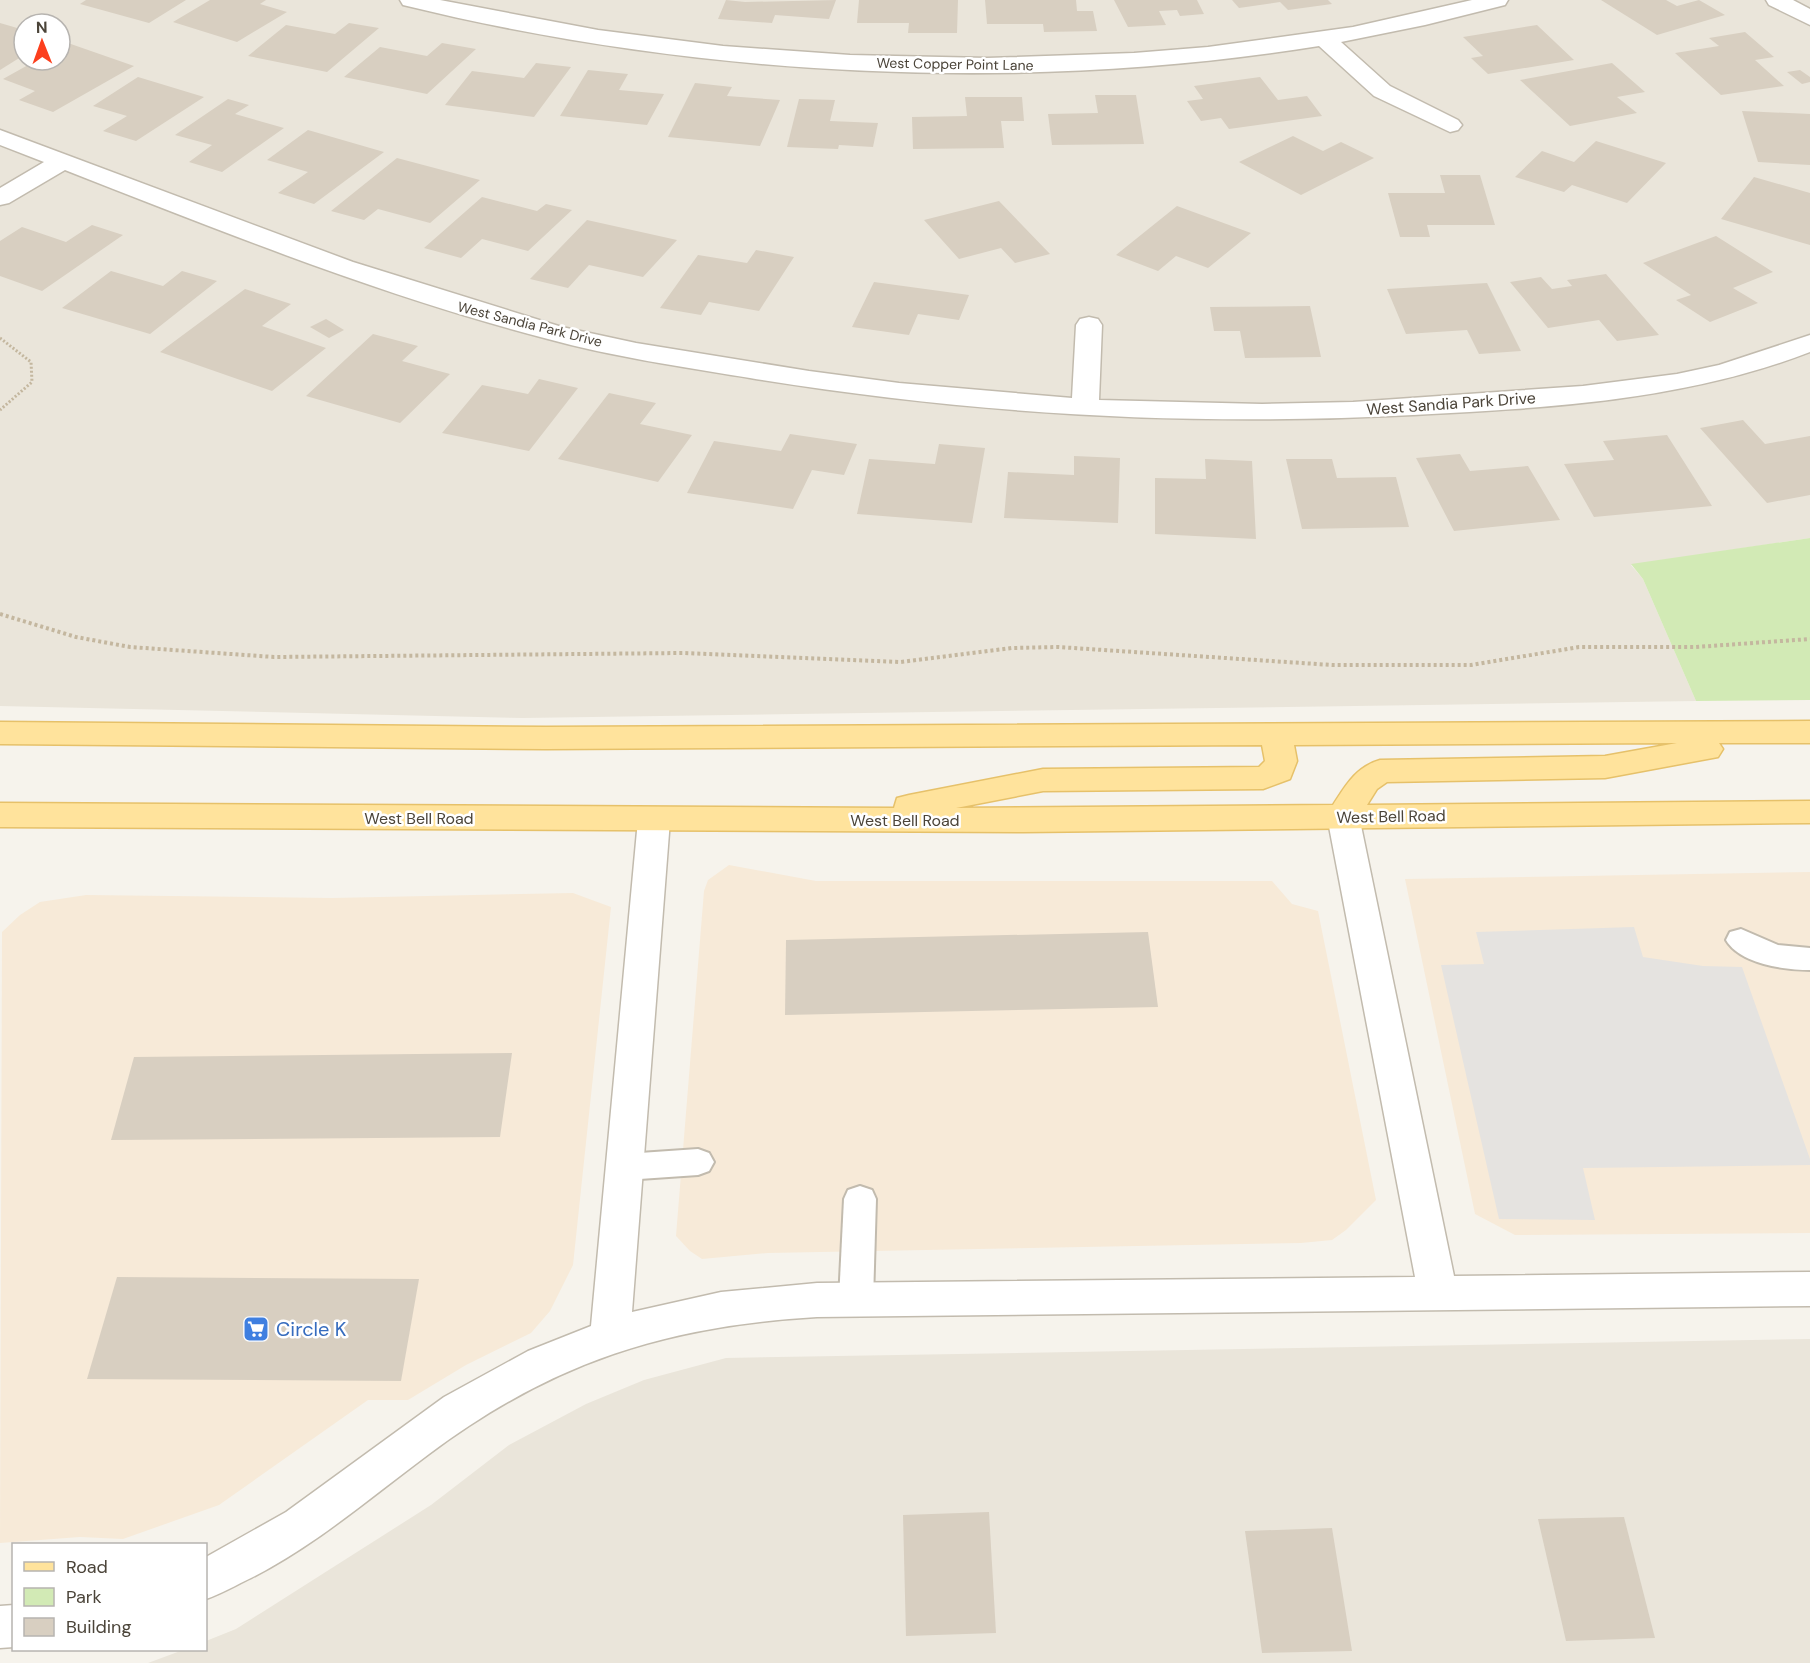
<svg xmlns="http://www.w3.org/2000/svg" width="1810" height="1663" font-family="'DM Sans',sans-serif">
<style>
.residential{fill:#eae5da;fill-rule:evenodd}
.commercial{fill:#f7ead8}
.green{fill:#d2eab5}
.parking{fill:#e5e3e0}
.building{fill:#d8cfc1}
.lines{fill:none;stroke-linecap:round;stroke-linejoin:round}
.service-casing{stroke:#c2bbae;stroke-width:4}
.minor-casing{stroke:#c2bbae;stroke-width:3}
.primary-casing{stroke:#e6c16a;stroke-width:3}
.path-far1{stroke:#c4b79f;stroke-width:3;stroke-dasharray:2 2;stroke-linecap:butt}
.path{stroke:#c4b79f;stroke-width:4;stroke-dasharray:3 3;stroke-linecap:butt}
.service{fill:#fff;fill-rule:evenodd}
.minor{fill:#fff;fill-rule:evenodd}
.primary{fill:#ffe39c;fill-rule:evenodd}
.labels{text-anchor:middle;stroke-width:5;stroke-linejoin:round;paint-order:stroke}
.far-street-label{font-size:14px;fill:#4b4439;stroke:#fff}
.street-label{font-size:16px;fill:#4b4439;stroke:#fff}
.near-shop-label{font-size:20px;fill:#366cbe;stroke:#fff;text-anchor:start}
</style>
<rect width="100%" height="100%" fill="#f6f3ec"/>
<!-- residential -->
<g class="residential">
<path d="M0 0H1810V538L1631 565 1643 579 1696 701 523 718 0 706ZM24 24H60V60H24Z"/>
<path d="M1810 1339V1663H148L183 1650H206V1641L236 1629 431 1505 509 1445 586 1404 644 1380 726 1358Z"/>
</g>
<!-- commercial -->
<g class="commercial">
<path d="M729 865 816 881H1272L1292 904 1318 911 1376 1200 1346 1230 1332 1240 1301 1243 768 1253 702 1259 690 1251 676 1236 704 891 708 880Z"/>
<path d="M1810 872V1233L1515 1235 1475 1214 1405 879Z"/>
<path d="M573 893 611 907 573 1265 550 1311 531 1333 466 1365 408 1400H368L219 1505 123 1539 80 1537 0 1543 2 932 20 915 40 902 86 895 332 898Z"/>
</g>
<!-- green -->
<path class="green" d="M1810 538V700L1696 701 1643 579 1631 564Z"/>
<!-- parking -->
<path class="parking" d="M1634 927 1643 957 1703 966 1742 967 1810 1159V1165L1583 1168 1595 1220 1499 1219 1441 965 1484 964 1476 932Z"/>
<!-- building -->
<g class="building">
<path d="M86 0H186L149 23 80 4Z"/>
<path d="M210 0H266L260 4 287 12 237 42 173 22Z"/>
<path d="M726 0 745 2 836 0 829 19 775 15 772 23 718 19Z"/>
<path d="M859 0H958L957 33H908L909 23H857Z"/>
<path d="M985 0H1076L1077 11H1093L1097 31 1044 32 1043 24H987Z"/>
<path d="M1114 0H1197L1204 14 1180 16 1177 10 1159 11 1166 25 1128 27Z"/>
<path d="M1232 0H1328L1332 4 1288 10 1280 2 1239 8Z"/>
<path d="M1601 0H1666L1677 6 1699 0 1725 15 1657 35Z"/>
<path d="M0 23 24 30V55L0 70Z"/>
<path d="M349 23 379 28 327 72 248 56 286 25 335 34Z"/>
<path d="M1537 25 1574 60 1488 74 1471 58 1483 56 1463 37Z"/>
<path d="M1745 32 1774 57 1755 60 1784 86 1721 95 1675 53 1719 46 1709 38Z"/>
<path d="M68 43 134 66 53 112 19 100 35 91 3 79 37 60H60V47Z"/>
<path d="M442 43 476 49 427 94 344 77 380 47 427 56Z"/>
<path d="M536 63 571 67 534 117 445 105 472 71 524 78Z"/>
<path d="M1612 63 1645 92 1617 97 1637 113 1570 126 1520 80Z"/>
<path d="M588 70 628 74 619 90 664 94 647 125 560 116Z"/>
<path d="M1800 70 1810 77V82L1802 84 1787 72Z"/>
<path d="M138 77 204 97 136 141 103 131 127 116 93 106Z"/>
<path d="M1260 77 1278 100 1307 96 1322 116 1229 129 1221 118 1201 121 1187 101 1203 99 1194 86Z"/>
<path d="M695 83 732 87 727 96 780 100 760 146 668 137Z"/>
<path d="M1095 95H1136L1144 144 1052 145 1048 114 1098 113Z"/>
<path d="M965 97H1022L1024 121H1001L1004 148 913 149 912 117 967 116Z"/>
<path d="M228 99 249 105 235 114 284 128 222 172 189 162 212 145 175 135Z"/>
<path d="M799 99 835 100 830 121 878 123 873 147 839 145 838 149 787 147Z"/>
<path d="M1742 111 1810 114V165L1758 162Z"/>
<path d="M308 130 384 152 314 204 278 193 308 172 267 160Z"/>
<path d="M1293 136 1323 151 1341 142 1374 158 1301 195 1239 162Z"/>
<path d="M1596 141 1666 163 1627 203 1572 185 1564 192 1515 177 1542 151 1574 162Z"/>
<path d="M397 158 480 180 430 223 378 209 364 220 331 211Z"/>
<path d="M1440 175H1480L1495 225H1427L1430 237H1400L1388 193H1445Z"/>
<path d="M1754 177 1810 193V245L1721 219Z"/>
<path d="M482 197 537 211 546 204 572 210 528 251 482 239 461 258 424 248Z"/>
<path d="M999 201 1050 254 1015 263 1001 248 959 259 924 220Z"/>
<path d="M1177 206 1251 233 1208 268 1176 256 1158 271 1116 255Z"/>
<path d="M587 220 677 240 643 277 589 265 568 288 530 279Z"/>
<path d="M92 225 123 235 42 291 0 276V241L22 227 66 242Z"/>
<path d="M1716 236 1773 272 1733 288 1758 303 1710 322 1676 300 1691 295 1643 263Z"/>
<path d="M756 250 794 257 759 311 709 302 701 315 660 308 698 255 747 263Z"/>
<path d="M111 271 163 286 182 271 217 281 150 334 62 308Z"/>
<path d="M1606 274 1659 335 1617 341 1599 320 1548 328 1510 282 1541 277 1552 289 1572 286 1567 280Z"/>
<path d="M874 282 969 295 959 320 918 314 909 335 852 327Z"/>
<path d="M1487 283 1521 351 1479 354 1467 330 1406 334 1387 289Z"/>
<path d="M245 289 291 304 262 326 326 348 272 391 160 352Z"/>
<path d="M1310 306 1321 357 1245 358 1240 331H1214L1210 307Z"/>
<path d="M326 319 344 330 329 338 310 327Z"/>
<path d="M373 334 418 346 402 361 450 374 400 423 306 396Z"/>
<path d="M539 379 578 388 529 451 442 433 482 385 528 394Z"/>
<path d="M609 393 656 403 640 424 692 435 658 482 558 459Z"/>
<path d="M1743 420 1765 444 1810 436V495L1767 503 1700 428Z"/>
<path d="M790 434 857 444 844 475 812 470 793 509 687 493 714 441 781 451Z"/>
<path d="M1667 435 1712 506 1594 517 1564 464 1614 460 1603 441Z"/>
<path d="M939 444 985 448 972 523 857 514 869 459 935 464Z"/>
<path d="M1460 454 1470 471 1528 466 1560 520 1454 531 1416 458Z"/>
<path d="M1074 456 1120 458 1118 523 1004 518 1008 472 1074 475Z"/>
<path d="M1205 459 1252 461 1256 539 1155 534V478L1206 479Z"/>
<path d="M1286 459H1332L1337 478 1396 477 1409 527 1302 529Z"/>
<path d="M1148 932 1158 1007 785 1015 786 940Z"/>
<path d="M512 1053 500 1137 111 1140 134 1057Z"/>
<path d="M117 1277 419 1279 401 1381 87 1379Z"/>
<path d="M989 1512 996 1633 906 1636 903 1515Z"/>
<path d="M1624 1517 1655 1638 1566 1641 1538 1519Z"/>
<path d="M1332 1528 1352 1651 1262 1653 1245 1531Z"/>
</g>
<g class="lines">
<!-- service casing -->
<g class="service-casing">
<g id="service">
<path d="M1741 929 1778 945 1810 948V970C1785 970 1740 964 1726 940L1730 932Z"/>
<path d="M698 1149 709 1153 714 1162 709 1171 698 1175 625 1180 614 1176 609 1167 614 1158 625 1154Z"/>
<path d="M860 1186 872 1190 876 1199 873 1300 868 1310 856 1314 844 1310 839 1300 844 1199 848 1190Z"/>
</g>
</g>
<!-- minor casing -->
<g class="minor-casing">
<g id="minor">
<path d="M400 0H440L598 30 723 46 850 55 987 58 1134 53 1208 47 1353 27 1472 0H1508L1505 5 1425 25 1341 42 1390 86 1458 120 1462 125 1458 130 1450 132 1374 96 1319 46C1021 94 696 77 403 5Z"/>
<path d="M1766 0H1793L1810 9V25L1769 5Z"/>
<path d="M0 130 353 262 562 327 636 343 809 371 899 383 1072 398 1076 325 1080 319 1089 317 1098 319 1102 325 1099 400 1262 404 1353 402 1583 386 1677 374 1719 365 1810 335V352C1683 401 1547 408 1413 415 1191 427 970 414 750 378 683 367 614 357 548 339 382 296 223 232 65 170L9 203 0 205V188L44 162 0 145Z"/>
<path d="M1343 804 1355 808 1359 816 1454 1276 1810 1272V1306L817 1317C666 1326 552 1362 429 1454 371 1497 316 1545 251 1578 236 1585 221 1594 206 1599V1557L286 1512 444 1397 528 1351 591 1326 638 820 642 812 654 808 666 812 670 820 632 1312 721 1292 817 1283 1415 1277 1327 816 1331 808Z"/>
<path d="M14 1605V1647L0 1648V1606Z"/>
</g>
</g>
<!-- primary casing -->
<g class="primary-casing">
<path id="primary" d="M1810 721V743H1719L1723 749 1718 757 1605 778 1387 782 1377 789 1367 805 1810 801V823L1023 832 0 827V803L894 808 897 798 909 795 1043 769 1259 767 1265 761 1262 745 546 749 0 744V722L546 727ZM1677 743 1605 756 1380 760C1356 767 1346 785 1333 805L956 808 1043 791 1263 789 1290 779 1297 761 1294 745Z"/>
</g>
<!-- path-far1 -->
<path class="path-far1" d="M0 338 31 362 32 382 0 410"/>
<!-- path -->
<path class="path" d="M0 614 76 637 130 647 274 657 683 653 901 662 1012 648 1058 647 1332 665H1471L1579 647H1696L1810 639"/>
<!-- service -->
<use href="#service" class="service"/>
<!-- minor -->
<use href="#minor" class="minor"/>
<!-- primary -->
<use href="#primary" class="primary"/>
</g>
<!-- icons -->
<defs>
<g id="supermarket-square" transform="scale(1.35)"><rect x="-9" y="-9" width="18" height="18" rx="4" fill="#3f7fe0" stroke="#fff"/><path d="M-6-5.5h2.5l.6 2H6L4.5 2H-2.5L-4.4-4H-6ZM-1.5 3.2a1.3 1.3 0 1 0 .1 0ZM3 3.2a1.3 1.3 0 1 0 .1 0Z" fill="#fff"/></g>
</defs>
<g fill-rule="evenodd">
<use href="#supermarket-square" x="256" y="1329"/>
</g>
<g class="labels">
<!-- far-street labels -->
<g class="far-street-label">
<text transform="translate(955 64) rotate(1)" y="5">West Copper Point Lane</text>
<text transform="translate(530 324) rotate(14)" y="5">West Sandia Park Drive</text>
</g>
<!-- street labels -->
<g class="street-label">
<text transform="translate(1451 403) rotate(-4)" y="6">West Sandia Park Drive</text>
<text transform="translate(1391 816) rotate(-1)" y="6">West Bell Road</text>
<text x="419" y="824">West Bell Road</text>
<text x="905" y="826">West Bell Road</text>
</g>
<!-- near-shop labels -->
<g class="near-shop-label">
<text x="276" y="1336">Circle K</text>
</g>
</g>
<!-- legend -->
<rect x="12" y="1543" width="195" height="108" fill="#ffffff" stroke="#b7b4b0" stroke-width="1.5"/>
<rect x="24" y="1562" width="30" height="9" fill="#ffe39c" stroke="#b7b4b0" stroke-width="1.5"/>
<text x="66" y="1573" font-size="18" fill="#4b4439">Road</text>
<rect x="24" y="1588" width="30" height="18" fill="#d2eab5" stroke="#b7b4b0" stroke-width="1.5"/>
<text x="66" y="1603" font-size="18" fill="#4b4439">Park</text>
<rect x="24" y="1618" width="30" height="18" fill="#d8cfc1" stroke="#b7b4b0" stroke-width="1.5"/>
<text x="66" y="1633" font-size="18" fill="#4b4439">Building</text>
<!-- north arrow -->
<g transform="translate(42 42) rotate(359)"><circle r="28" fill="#ffffff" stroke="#b7b4b0" stroke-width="1.5"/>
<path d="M0-4.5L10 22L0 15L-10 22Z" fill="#fc3f1d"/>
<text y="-9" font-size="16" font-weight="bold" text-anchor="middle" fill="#4b4439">N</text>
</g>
</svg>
